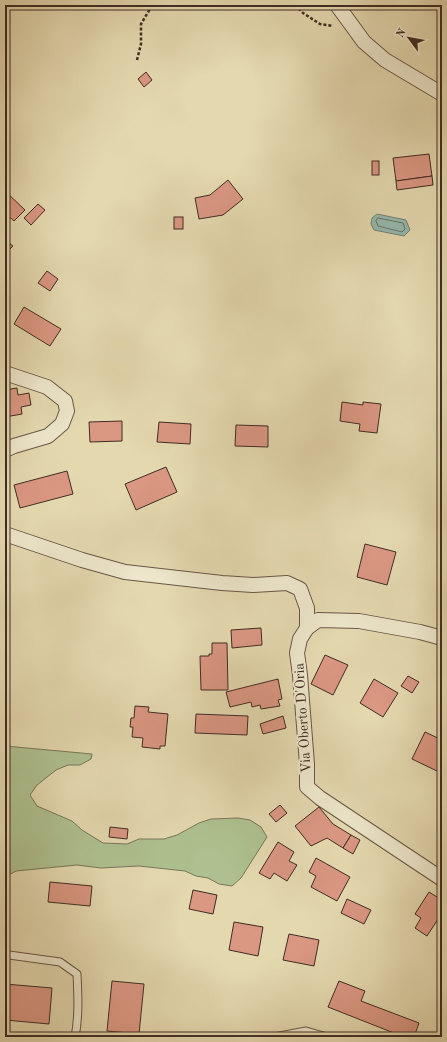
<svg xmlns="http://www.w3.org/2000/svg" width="447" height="1042" font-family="'Old Standard TT',serif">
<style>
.green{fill:#aec08f;stroke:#787659}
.water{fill:#95b9ae;stroke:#738176}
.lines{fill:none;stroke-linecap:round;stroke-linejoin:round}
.shore{stroke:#6b7268;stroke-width:1}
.building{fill:#da9782;stroke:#412c23}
.lane-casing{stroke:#6a5746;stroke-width:9}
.street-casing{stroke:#6a5746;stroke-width:16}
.path{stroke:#412c23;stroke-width:2.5;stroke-dasharray:3 2;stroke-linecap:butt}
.lane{stroke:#ede6cb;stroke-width:7}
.street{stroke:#ede6cb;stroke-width:14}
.labels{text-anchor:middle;stroke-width:4;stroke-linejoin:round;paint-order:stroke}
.street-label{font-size:14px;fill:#412c23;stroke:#ede6cb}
</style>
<rect width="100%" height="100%" fill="#e4d8af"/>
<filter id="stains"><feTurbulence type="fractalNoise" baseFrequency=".005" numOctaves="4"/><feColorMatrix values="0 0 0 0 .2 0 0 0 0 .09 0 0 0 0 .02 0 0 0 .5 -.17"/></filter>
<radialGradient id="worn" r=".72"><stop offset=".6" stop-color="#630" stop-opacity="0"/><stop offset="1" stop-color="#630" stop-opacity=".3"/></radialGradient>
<!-- green -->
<path class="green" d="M5 746 92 754 91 759 80 765H68L56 770 37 785 30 795 37 806 72 821 82 830 103 843 127 844 139 839H164L177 835 199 823 211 819 238 818 250 820 261 827 267 837 241 878 232 886 219 884 208 878 196 876 185 871 139 866 101 868 77 865 16 871 5 877Z"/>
<!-- water -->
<path class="water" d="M377 214 406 220 410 230 404 236 374 230 371 224 372 218Z"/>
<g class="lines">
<!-- shore -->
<path class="shore" d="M378 218 403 223 405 229 402 232 378 226 376 221Z"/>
</g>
<!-- building -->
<g class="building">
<path d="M402 5H417L415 10Z"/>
<path d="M146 72 152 80 144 87 138 79Z"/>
<path d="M429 154 432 176 396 181 393 158Z"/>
<rect x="372" y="161" width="7" height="14"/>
<path d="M432 176 433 185 397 190 396 181Z"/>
<path d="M228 180 243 199 223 215 199 219 195 198 210 195Z"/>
<path d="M5 191 25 210 14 221 5 213Z"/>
<path d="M38 204 45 210 31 225 24 218Z"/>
<rect x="174" y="217" width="9" height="12"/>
<path d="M5 240 13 246 5 254Z"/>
<path d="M47 271 58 279 50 291 38 283Z"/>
<path d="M24 307 61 329 50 346 14 324Z"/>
<path d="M17 388 18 395 29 393 31 405 21 407 22 414 5 417V390Z"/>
<path d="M342 402 363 405V402L381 404 377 433 359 431 360 424 340 421Z"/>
<path d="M122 421V441L90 442 89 422Z"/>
<path d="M159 422 191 424 190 444 157 442Z"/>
<path d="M236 425 268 426V447L235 446Z"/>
<path d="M166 467 177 492 136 510 125 484Z"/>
<path d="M67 471 73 494 20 508 14 485Z"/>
<path d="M365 544 396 552 387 585 357 577Z"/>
<path d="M261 628 262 645 232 648 231 630Z"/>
<path d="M212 643H227L228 690H201L200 656H209V654H212Z"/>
<path d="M325 655 348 665 333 695 311 684Z"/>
<path d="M408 676 419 682 412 693 401 686Z"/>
<path d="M278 679 282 699 278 700 280 706 261 709 260 705 252 707 251 702 230 707 226 692Z"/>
<path d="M374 679 398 693 383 717 360 703Z"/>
<path d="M135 706 149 707 148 712 168 714 165 746H160V749L142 747 143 738 132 737 133 727H130L131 718H134Z"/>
<path d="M196 714 248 716 247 735 195 733Z"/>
<path d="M283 716 286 728 263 734 260 724Z"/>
<path d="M425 732 442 740V760L437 771 412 759Z"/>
<path d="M280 805 287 813 276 822 269 814Z"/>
<path d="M319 807 333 824 351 835 343 848 327 838 311 846 295 826Z"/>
<path d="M110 827 128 829 127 839 109 837Z"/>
<path d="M351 835 360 840 353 854 343 848Z"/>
<path d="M278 842 294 852 289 861 297 865 287 881 274 873 270 879 259 873Z"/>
<path d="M316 858 350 877 337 901 311 887 316 876 309 872Z"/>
<path d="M50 882 92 886 90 906 48 902Z"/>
<path d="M193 890 217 895 213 914 189 909Z"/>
<path d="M429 892 442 900V913L427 936 415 928 421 918 415 914Z"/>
<path d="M347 899 371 910 364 924 341 913Z"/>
<path d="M234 922 263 927 258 956 229 950Z"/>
<path d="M289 934 319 940 314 966 283 960Z"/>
<path d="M112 981 144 984 139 1034 107 1031Z"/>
<path d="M339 981 365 991 361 1001 419 1023 414 1037H404L328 1007Z"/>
<path d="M5 984 52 988 49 1024 5 1020Z"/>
</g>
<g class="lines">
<!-- lane casing -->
<g class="lane-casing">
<g id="lane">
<path d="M9 955 60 962 77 974C78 995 79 1017 75 1037"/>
<path d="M274 1037 306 1031 327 1037"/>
</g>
</g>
<!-- street casing -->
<g class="street-casing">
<g id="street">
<path d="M337 5 364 42 385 60 442 94"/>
<path d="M5 373 47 387 65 401 67 411 62 424 48 436 14 446 5 450"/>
<path d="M5 534 82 560 125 572 222 583 253 585 287 583 300 589 307 608V628"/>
<path d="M442 638 420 632 359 621 318 620 307 628 300 639 297 653 300 675 307 764V787L320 798 442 879"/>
</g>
</g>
<!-- path -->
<g class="path">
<path d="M295 5 303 13 320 24 333 26"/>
<path d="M137 60 141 44V24L150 9 158 5"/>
</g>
<!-- lane -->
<use href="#lane" class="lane"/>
<!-- street -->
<use href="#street" class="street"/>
</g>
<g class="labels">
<!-- street labels -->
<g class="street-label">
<text transform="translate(302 718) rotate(-94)" y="5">Via Oberto D'Oria</text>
</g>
</g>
<!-- margin -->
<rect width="447" height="1042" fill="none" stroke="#e4d8af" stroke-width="20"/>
<rect x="6" y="6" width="435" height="1030" fill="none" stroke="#412c23" stroke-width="2"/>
<rect x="10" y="10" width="427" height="1022" fill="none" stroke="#412c23"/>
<!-- north arrow -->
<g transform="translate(409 38) rotate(302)" stroke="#ede6cb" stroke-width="3" paint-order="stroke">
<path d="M0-3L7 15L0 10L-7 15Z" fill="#412c23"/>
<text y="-6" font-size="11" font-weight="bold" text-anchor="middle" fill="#412c23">N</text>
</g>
<rect width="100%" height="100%" filter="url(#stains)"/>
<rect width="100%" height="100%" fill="url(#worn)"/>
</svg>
